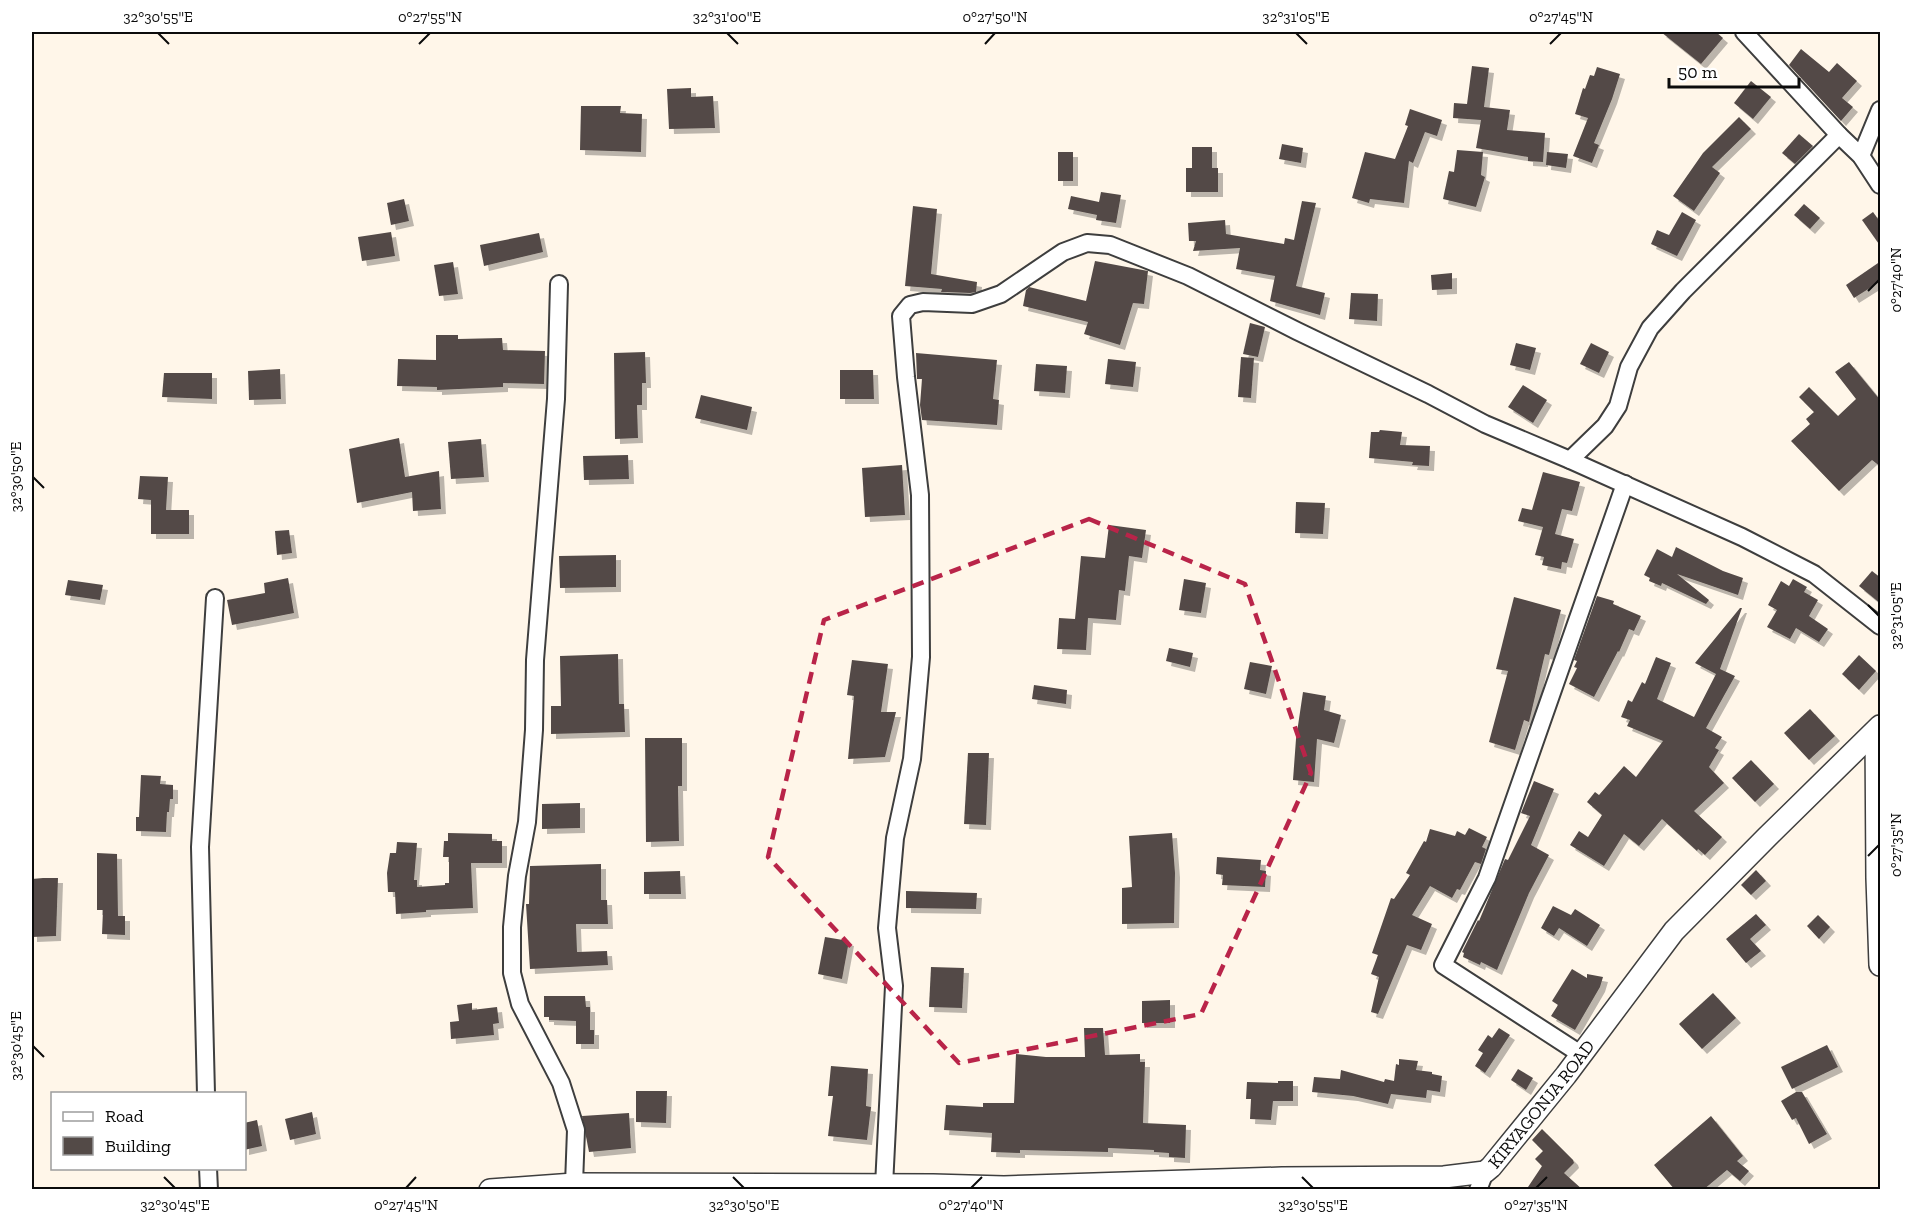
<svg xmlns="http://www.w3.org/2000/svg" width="1912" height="1221" font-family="'Zilla Slab',serif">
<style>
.building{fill:#534a47;filter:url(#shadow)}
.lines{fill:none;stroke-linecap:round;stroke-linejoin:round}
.minor-casing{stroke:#3e3e3e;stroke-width:20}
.tertiary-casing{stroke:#3e3e3e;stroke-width:24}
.minor{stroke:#fff;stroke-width:16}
.tertiary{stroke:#fff;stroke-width:21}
.marked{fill:none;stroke:#b92449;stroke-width:4.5;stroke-dasharray:12 8;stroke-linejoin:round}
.ticks{fill:none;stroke:#0b0b0b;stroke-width:2}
.labels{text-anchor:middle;stroke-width:6;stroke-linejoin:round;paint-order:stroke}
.street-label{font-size:18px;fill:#0b0b0b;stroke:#fff}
.neatline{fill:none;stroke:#0b0b0b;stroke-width:2}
.ticks-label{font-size:15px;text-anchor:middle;fill:#0b0b0b}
</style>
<defs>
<filter id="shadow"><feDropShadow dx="5" dy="5" stdDeviation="0" flood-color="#0004"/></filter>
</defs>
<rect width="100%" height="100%" fill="#fff6e9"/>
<!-- building -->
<g class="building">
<path d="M1661 32H1716L1723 38 1701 64Z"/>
<path d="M1801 49 1829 72 1837 63 1857 81 1842 98 1853 107 1841 121 1789 65Z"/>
<path d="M1472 66 1489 68 1484 107 1510 110 1507 130 1545 133 1543 162 1528 161V157L1476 148 1481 120 1453 118 1454 103 1467 104Z"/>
<path d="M1597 67 1620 74 1612 99 1594 143 1599 145 1592 163 1573 156 1588 118 1575 114 1583 88 1585 89 1590 75 1594 76Z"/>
<path d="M1751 81 1771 97 1753 119 1734 103Z"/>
<path d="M691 88V97L713 96 715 128 669 129 667 89Z"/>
<path d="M581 106H621L620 113 642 114 641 152 580 150Z"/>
<path d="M1410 109 1442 120 1437 136 1425 132 1413 163 1409 161 1404 203 1370 199 1369 203 1352 198 1365 152 1395 159 1408 126 1405 125Z"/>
<path d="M1739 117 1751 129 1712 167 1720 173 1694 211 1673 196 1703 153Z"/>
<path d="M1799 134 1813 146 1795 164 1782 153Z"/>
<path d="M1282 144 1303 148 1301 163 1279 159Z"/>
<path d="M1192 147H1212V168H1218V192H1186V168H1192Z"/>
<path d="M1457 150 1483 152 1481 175 1485 177 1476 207 1443 199 1449 171 1454 172Z"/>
<rect x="1058" y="152" width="15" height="29"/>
<path d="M1547 152 1568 154 1566 168 1546 165Z"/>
<path d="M1101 192 1121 195 1116 223 1096 220 1097 215 1068 209 1071 196 1099 202Z"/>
<path d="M404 199 409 221 391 225 387 203Z"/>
<path d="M1302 201 1316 203 1296 286 1325 293 1320 315 1270 301 1275 276 1236 269 1240 248 1193 251 1196 241H1189L1188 223 1225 220 1226 234 1284 244 1285 238 1294 240Z"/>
<path d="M1804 204 1820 218 1810 229 1794 215Z"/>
<path d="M913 206 937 209 931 274 977 282 976 292 970 293 945 292H941L942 289 905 286Z"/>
<path d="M1682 212 1696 220 1677 256 1651 244 1657 230 1669 235Z"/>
<path d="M1873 212 1881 223V247L1862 220Z"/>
<path d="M391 232 395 256 362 261 358 237Z"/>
<path d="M539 233 543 252 484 266 480 245Z"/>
<path d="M1095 261 1148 271 1144 304 1133 303 1120 345 1084 334 1088 322 1023 306 1026 290 1029 287 1086 301Z"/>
<path d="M1881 261V281L1854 298 1846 285Z"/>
<path d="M453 262 458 294 439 296 434 265Z"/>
<path d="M1452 273V289L1432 290 1431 275Z"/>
<path d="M1351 293 1378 294 1377 321 1349 319Z"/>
<path d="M1250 323 1265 327 1258 357 1243 354Z"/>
<path d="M436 335H458V339L502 338 503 350 545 351 544 384 503 383V387L437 390V387L397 386 398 359 436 360Z"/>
<path d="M1516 343 1536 348 1530 370 1510 365Z"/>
<path d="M1591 343 1609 352 1599 373 1580 364Z"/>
<path d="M645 352 646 383H642V405H637L638 438 615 439 614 353Z"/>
<path d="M916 353 997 360 993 399 999 400 997 425 922 420 920 405 922 379H917Z"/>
<path d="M1241 357 1254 358 1251 398 1238 397Z"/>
<path d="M1108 359 1136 362 1133 387 1105 384Z"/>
<path d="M1849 362 1881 401V467L1872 460 1839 491 1791 441 1810 424 1806 419 1814 412 1799 397 1809 387 1838 416 1856 399 1835 372Z"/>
<path d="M1036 364 1067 366 1065 393 1034 391Z"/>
<path d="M280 369 281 399 249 400 248 371Z"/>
<path d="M840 370H873L874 399H840Z"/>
<path d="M164 373H212V399L162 397Z"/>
<path d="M1523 385 1547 400 1533 423 1508 407Z"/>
<path d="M701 395 752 407 747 430 695 418Z"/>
<path d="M1380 430 1402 432 1400 445 1430 446 1429 466 1412 465 1413 462 1369 458 1371 432H1379Z"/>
<path d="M399 438 405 477 439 471 441 509 413 511 412 492 357 503 349 449Z"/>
<path d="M481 439 484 477 451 479 448 442Z"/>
<path d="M628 455 629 479 584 480 583 456Z"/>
<path d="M902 465 905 515 865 517 862 468Z"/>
<path d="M1543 472 1580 482 1572 511 1562 509 1555 534 1574 539 1567 563 1562 562 1561 569 1542 565 1544 557 1535 555 1543 527 1518 521 1522 508 1532 510Z"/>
<path d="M140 476 168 477 166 510H189V534H151V500L138 499Z"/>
<path d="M1296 502 1325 503 1323 534 1295 533Z"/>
<path d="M1109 525 1146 530 1142 558 1129 556 1125 591 1119 590 1116 620 1088 618 1086 650 1057 649 1059 618 1075 619 1081 556 1105 558Z"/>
<path d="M289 530 292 553 277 555 275 531Z"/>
<path d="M1676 547 1723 571 1743 578 1738 595 1677 574 1709 600 1706 604 1662 583 1661 586 1649 581 1650 578 1644 575 1657 549 1672 557Z"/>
<path d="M616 555V587L560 588 559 556Z"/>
<path d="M1872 571 1881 578V604L1859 586Z"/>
<path d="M288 578 294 613 232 625 227 600 265 593 264 583Z"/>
<path d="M1184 579 1206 583 1201 613 1179 610Z"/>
<path d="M1793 579 1807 587 1804 592 1818 600 1809 616 1828 629 1819 642 1796 628 1790 639 1767 627 1777 610 1768 605 1781 581 1789 586Z"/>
<path d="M68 580 103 585 100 600 65 595Z"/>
<path d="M1597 596 1614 601 1613 604 1641 616 1634 631 1629 629 1619 652 1618 651 1594 697 1569 684 1577 668 1574 667 1577 661 1574 660Z"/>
<path d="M1514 597 1561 610 1549 655 1545 654 1529 722 1524 720 1515 750 1489 742 1508 671 1496 669Z"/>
<path d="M1740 608H1742L1720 669 1735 676 1706 728 1722 737 1715 748 1719 750 1709 767 1724 783 1694 811 1722 837 1705 855 1698 849 1697 851 1662 819 1639 846 1624 834 1604 866 1570 845 1579 831 1588 837 1602 815 1587 802 1595 792 1599 795 1624 766 1636 777 1663 741 1627 726 1630 720 1621 717 1628 700 1632 702 1642 682 1645 684 1656 657 1671 663 1657 699 1694 717 1716 674 1695 663Z"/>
<path d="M1169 648 1193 653 1190 667 1166 661Z"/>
<path d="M618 654 619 704H624L625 732 551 734V706H561L560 656Z"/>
<path d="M1859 655 1876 671 1859 690 1842 674Z"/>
<path d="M852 660 888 664 881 712H896L885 757 848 759 854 696 847 695Z"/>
<path d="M1250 662 1272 666 1266 694 1244 689Z"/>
<path d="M1034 685 1067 690 1066 704 1032 699Z"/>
<path d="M1303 692 1326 696 1324 710 1341 715 1334 743 1317 739 1314 782 1293 780 1296 739Z"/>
<path d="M1810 709 1835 736 1809 760 1784 733Z"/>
<path d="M645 738H682V786H678L679 841 646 842Z"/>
<path d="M968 753H989L986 825 964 824Z"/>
<path d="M1751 760 1774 784 1755 802 1732 778Z"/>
<path d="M141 775 161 776 160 784 173 785V799H170L169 812H167L166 832 136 831V817H139Z"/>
<path d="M1534 781 1554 789 1531 845 1549 855 1529 893 1497 970 1481 962 1480 965 1463 957 1464 953 1462 952 1478 920 1479 921 1505 859 1508 860 1530 816 1521 813Z"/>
<path d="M580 803V828L542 829V804Z"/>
<path d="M1469 828 1487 837 1482 847 1486 849 1481 864 1475 862 1460 890 1457 889 1452 898 1430 886 1412 915 1432 924 1421 950 1407 945 1378 1014 1371 1012 1379 977 1371 974 1378 955 1372 953 1391 898 1394 899 1410 875 1406 873 1424 841 1426 842 1430 829 1455 836 1457 831 1465 835Z"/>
<path d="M448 833 492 834V841H502V863H471L473 908 426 910V912L396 914 395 892H388L387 873 390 853H396L397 842 417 843 414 880H417V887L445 885V883H449V857H443L444 841H448Z"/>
<path d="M1172 833 1175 873 1174 923 1122 924V888L1132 887 1129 836Z"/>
<path d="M97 853 117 854 118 916H125V935L102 934 103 910H97Z"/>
<path d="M1217 857 1261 860 1260 870 1266 871 1265 887 1222 885 1223 875 1216 874Z"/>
<path d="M601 864V900H607L608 924H576L577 952 607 951 608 965 530 969 526 904H529L530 866Z"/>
<path d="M1756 870 1766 881 1751 895 1741 885Z"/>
<path d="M680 871 681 894H644V872Z"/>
<path d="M43 878H58L56 936 32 937V879Z"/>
<path d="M906 891 977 893 976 909 906 908Z"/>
<path d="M1553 906 1571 915 1575 909 1600 925 1587 946 1559 928 1554 936 1541 928Z"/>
<path d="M1756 914 1766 925 1750 939 1761 951 1746 963 1726 939Z"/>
<path d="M1818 915 1830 927 1819 939 1807 926Z"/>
<path d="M825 937 849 941 842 979 818 974Z"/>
<path d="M931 967 964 968 962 1008 929 1007Z"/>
<path d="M1572 969 1587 978V974L1603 977 1600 987 1575 1030 1551 1016 1558 1005 1552 1001Z"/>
<path d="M1713 993 1736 1018 1702 1049 1679 1024Z"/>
<path d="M544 996H585L586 1007H590V1030H594V1044H576V1021L549 1020V1017H544Z"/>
<path d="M1170 1000V1023H1142V1001Z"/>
<path d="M472 1003V1010L497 1007 499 1023 493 1024 494 1035 451 1039 450 1022 459 1021 457 1005Z"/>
<path d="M1084 1028H1103L1105 1055 1140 1054V1062H1145L1143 1123 1186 1125 1185 1158 1169 1157V1153L1154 1152V1150L1108 1148V1152L1020 1150V1153L991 1152 992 1133 944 1130 946 1105 983 1107V1103H1014L1016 1054 1046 1057H1085Z"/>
<path d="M1499 1028 1510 1035 1485 1073 1475 1066 1483 1053 1478 1050 1488 1035 1492 1038Z"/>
<path d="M1827 1045 1838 1067 1792 1089 1781 1067Z"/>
<path d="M1399 1059 1418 1061 1416 1070 1432 1072V1074L1442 1076 1440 1092 1427 1090 1426 1098 1391 1094 1388 1104 1353 1096 1312 1092 1314 1077 1340 1079 1341 1070 1384 1082 1385 1079 1394 1081 1396 1064 1399 1065Z"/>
<path d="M831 1066 868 1069 866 1106 871 1107 867 1140 828 1136 833 1096H828Z"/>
<path d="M1518 1069 1533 1078 1526 1090 1511 1080Z"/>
<path d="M1278 1081H1293V1101H1273L1271 1120 1250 1119 1251 1099H1246L1247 1082 1278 1083Z"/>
<path d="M636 1091H667L666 1123 636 1122Z"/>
<path d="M1796 1092H1802L1827 1134 1809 1144 1796 1118 1792 1120 1781 1101Z"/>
<path d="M312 1112 316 1134 290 1140 285 1119Z"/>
<path d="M629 1113 631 1148 589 1152 582 1116Z"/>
<path d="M1711 1116 1743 1156 1737 1161 1749 1171 1740 1181 1727 1170 1703 1190H1675L1654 1165Z"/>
<path d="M257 1120 262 1146 244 1150V1123Z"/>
<path d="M1542 1129 1573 1160 1574 1163 1564 1173 1583 1190H1526L1542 1166 1535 1159 1543 1151 1532 1140Z"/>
</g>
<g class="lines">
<!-- minor casing -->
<g class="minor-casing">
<g id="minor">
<path d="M1744 32 1839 135 1861 156 1880 185"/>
<path d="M1861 156 1880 110"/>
<path d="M559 284 556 399 535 660 534 730 527 822 517 876 512 927V973L520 1004 561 1083 576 1130 574 1184"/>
<path d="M1570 460 1605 426 1618 406 1629 367 1650 328 1683 291 1839 135"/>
<path d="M1582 1055 1443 965 1487 878 1625 484"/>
<path d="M206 1094 200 847 215 598"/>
<path d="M208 1168 209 1190"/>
<path d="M884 1186 894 986 887 928 895 838 912 759 921 657 920 495 906 377 901 316 910 305 923 302 972 304 1001 294 1063 252 1087 243 1110 245 1188 276 1297 331 1428 394 1485 424 1570 460 1742 537 1814 574 1880 626"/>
<path d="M1478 1190 1485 1172"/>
</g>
</g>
<!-- tertiary casing -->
<g class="tertiary-casing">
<g id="tertiary">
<path d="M1876 731 1877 878 1880 965"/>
<path id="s1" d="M490 1190 574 1184 933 1185 1004 1187 1282 1178 1444 1177 1485 1172 1491 1167 1566 1075 1674 931 1767 837 1880 726"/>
</g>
</g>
<!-- minor -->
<use href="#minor" class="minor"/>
<!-- tertiary -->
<use href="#tertiary" class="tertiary"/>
</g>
<!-- marked area -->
<path class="marked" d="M1089 519 1245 584 1311 773 1201 1014 959 1063 768 857 824 620Z"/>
<!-- ticks -->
<path class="ticks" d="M158 33 169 44M727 33 738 44M1296 33 1307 44M419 44 430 33M985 44 995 33M1550 44 1561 33M1868 291 1879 280M33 477 44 488M1868 605 1879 616M1868 856 1879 845M33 1046 44 1057M164 1177 175 1188M733 1177 744 1188M1302 1177 1313 1188M406 1188 416 1177M971 1188 982 1177M1536 1188 1547 1177"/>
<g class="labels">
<!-- street labels -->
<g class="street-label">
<text dy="6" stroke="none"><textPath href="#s1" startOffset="1084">KIRYAGONJA ROAD</textPath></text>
</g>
</g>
<!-- border -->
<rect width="1912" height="1221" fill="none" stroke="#ffffff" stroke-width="66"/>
<!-- legend -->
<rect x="51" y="1092" width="195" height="78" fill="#ffffff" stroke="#9d9d9d" stroke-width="1.5"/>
<rect x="63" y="1112" width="30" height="9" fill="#ffffff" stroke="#9d9d9d" stroke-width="1.5"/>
<text x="105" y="1122" font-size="18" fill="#0b0b0b">Road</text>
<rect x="63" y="1137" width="30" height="18" fill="#534a47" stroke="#9d9d9d" stroke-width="1.5"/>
<text x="105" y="1152" font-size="18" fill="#0b0b0b">Building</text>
<!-- scale -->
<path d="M1669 78v9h130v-9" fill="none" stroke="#0b0b0b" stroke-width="3"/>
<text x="1678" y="78" font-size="18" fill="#0b0b0b" stroke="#ffffff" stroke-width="4.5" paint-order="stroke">50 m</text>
<rect x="33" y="33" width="1846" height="1155" class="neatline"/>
<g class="ticks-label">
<text x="158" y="22">32°30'55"E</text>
<text x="430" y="22">0°27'55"N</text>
<text x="727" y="22">32°31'00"E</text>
<text x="995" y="22">0°27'50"N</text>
<text x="1296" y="22">32°31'05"E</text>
<text x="1561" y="22">0°27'45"N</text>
<text transform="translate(1896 280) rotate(-90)" y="5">0°27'40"N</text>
<text transform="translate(16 477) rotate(-90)" y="5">32°30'50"E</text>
<text transform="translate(1896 616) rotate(-90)" y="5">32°31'05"E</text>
<text transform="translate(1896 845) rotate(-90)" y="5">0°27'35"N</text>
<text transform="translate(16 1046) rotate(-90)" y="5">32°30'45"E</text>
<text x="175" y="1210">32°30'45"E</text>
<text x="406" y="1210">0°27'45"N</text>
<text x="744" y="1210">32°30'50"E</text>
<text x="971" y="1210">0°27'40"N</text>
<text x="1313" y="1210">32°30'55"E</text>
<text x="1536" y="1210">0°27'35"N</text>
</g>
</svg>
